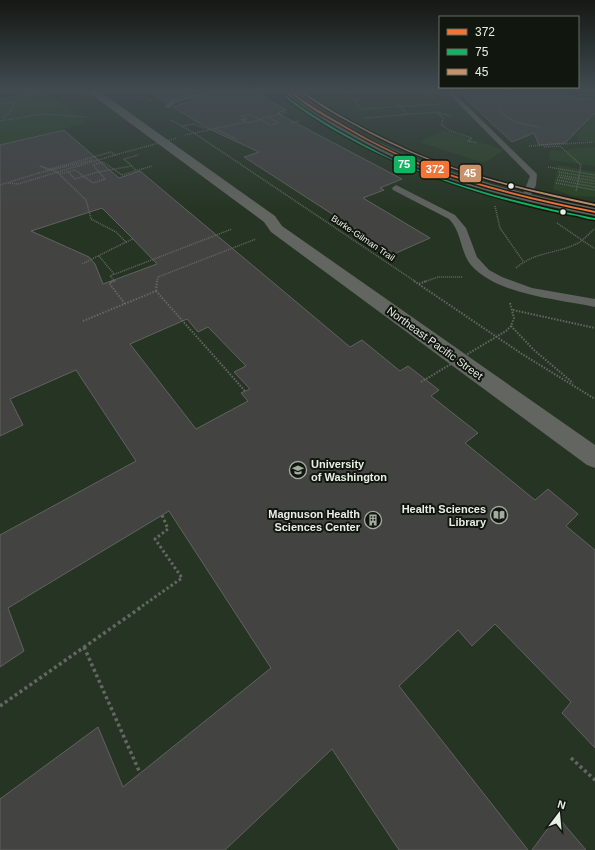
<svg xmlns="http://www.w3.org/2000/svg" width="595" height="850" font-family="Helvetica,sans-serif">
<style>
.built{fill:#263523}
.green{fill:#294324}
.building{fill:#434342;stroke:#626261;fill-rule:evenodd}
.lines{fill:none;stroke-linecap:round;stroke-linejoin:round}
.path-far3{stroke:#646863;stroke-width:1.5;stroke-dasharray:1 1;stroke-linecap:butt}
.path-far2{stroke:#646863;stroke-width:2;stroke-dasharray:1.5 1.5;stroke-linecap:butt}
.path-far1{stroke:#646863;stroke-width:3;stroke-dasharray:2.5 2.5;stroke-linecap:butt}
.path{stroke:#646863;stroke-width:3.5;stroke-dasharray:3 3;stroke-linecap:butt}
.lane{fill:#60635f;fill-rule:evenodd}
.secondary{fill:#626560;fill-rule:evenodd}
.path-bridge-far1{stroke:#646863;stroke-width:1.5;stroke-dasharray:1 1;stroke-linecap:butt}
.path-bridge{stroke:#646863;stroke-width:2;stroke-dasharray:1.5 1.5;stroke-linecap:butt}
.bus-1-casing{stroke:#11160f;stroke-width:3}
.bus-2-casing{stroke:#11160f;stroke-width:3}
.bus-3-casing{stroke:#11160f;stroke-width:3}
.bus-1{fill:#f57335;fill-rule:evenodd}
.bus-2{fill:#13b361;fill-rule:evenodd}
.bus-3{fill:#c7916a;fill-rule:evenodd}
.bus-dot{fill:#e7efe5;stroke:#11160f;stroke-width:1.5}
.labels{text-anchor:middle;stroke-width:4;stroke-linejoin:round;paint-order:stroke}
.far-street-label{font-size:9px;fill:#e7efe5;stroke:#11160f}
.street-label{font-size:11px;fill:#e7efe5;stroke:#11160f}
.poi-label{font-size:11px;font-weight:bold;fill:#e7efe5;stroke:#11160f;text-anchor:end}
.line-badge{stroke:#11160f;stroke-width:1.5}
.badge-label{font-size:11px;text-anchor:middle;font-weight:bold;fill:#fff}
</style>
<rect width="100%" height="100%" fill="#262c24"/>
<!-- built -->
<rect class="built" x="0" y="91" width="595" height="759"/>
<!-- green -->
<g class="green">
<path d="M37 91H45L86 123 0 145V99Z"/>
<path d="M595 115V141H578L576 135Z"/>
<path d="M442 130 504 150 484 163 420 142Z"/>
<path d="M595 147V166L549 160 550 150 566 151 569 149Z"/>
<path d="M558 165 595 172V197L573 196 553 189Z"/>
</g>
<!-- building -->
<g class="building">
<path d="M149 91H203L171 100 167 103Z"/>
<path d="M220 91H252L286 110 277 113 402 179 380 188 384 190 363 198 430 238 394 254 244 157 259 152 205 127 173 107Z"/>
<path d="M457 91H563L576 99 595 98V113L565 143 539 145 534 133 512 142Z"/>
<path d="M64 130 119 178 140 171 350 347 362 340 400 371 408 366 439 390 431 396 478 433 465 443 535 500 548 489 578 514 566 526 595 550V748L562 713 571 702 495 624 472 646 458 630 399 686 528 850H399L332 749 225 850H0V799L98 727 123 787 271 668 169 511 8 608 24 651 0 667V535L136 461 76 370 10 399 23 425 0 436V145ZM102 208 133 239 157 264 103 284 95 264 89 257 31 231ZM187 319 198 332 208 327 246 366 234 372 250 389 241 393 248 401 196 429 130 344Z"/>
<path d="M557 816 586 850H532Z"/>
</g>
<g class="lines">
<!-- path-far3 -->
<g class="path-far3">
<path d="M349 91 360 109 440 104"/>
<path d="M427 91 435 99"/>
<path d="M575 91 582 96"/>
<path d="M550 96 554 99"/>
<path d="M560 97 595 95"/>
<path d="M134 99 143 97 153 101"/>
<path d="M568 99 584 98"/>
<path d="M355 100 361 99"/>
<path d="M505 100 499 107C508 123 523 124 540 127"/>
<path d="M482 101 543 98"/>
<path d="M0 104 13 103"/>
<path d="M398 104 407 114"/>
<path d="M437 113 443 118 442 125 450 131 472 138 468 141 477 143"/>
<path d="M364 118 436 112 450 116"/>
<path d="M2 119 12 110 13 104 17 100 40 91"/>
<path d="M241 119 248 123 287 112"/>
<path d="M171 120 194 133 416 282"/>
<path d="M242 120 247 119 242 116 249 114 271 125 279 123 269 118"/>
<path d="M0 121 43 114 86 117"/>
<path d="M292 123 300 121"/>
<path d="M182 126 194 124 205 129"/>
<path d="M214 128 236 139"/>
<path d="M185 135 246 122"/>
<path d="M529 146 595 142"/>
<path d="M560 146 581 165 576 192"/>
<path d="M544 147 560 146"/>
<path d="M85 162 93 160"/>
<path d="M40 166 57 172 86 200 91 219 116 232 126 242 82 264"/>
<path d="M548 167 595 175"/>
<path d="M136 170 124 159 138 155"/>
<path d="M68 172 75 170 93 183 105 179 93 165 103 162 122 175 152 166"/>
<path d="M559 172 595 178"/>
<path d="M60 174 68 172 75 179 98 172 132 166"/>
<path d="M559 175 595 181"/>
<path d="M558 177 595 184"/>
<path d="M557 180 595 187"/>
<path d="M8 183 18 184 115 155"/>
<path d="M556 183 595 190"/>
<path d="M0 185 39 173"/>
<path d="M495 206 500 228 523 261"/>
<path d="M557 223 595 249"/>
<path d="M126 242 133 239"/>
<path d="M99 256 114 274"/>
<path d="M516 268C535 251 559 254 580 242 585 238 590 233 594 229"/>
<path d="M111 282 115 281 110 276 232 229"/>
<path d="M157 282 158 277 256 239"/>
<path d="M424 282 438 277H463"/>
</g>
<!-- path-far2 -->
<g class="path-far2">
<path d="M114 281 109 283 125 304"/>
<path d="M414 281 522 354 595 399"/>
<path d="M419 284 426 281"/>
<path d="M156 291 245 391"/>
<path d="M156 291 157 281"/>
<path d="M510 303 514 318 511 326 534 350 573 383"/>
<path d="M513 310 595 328"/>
<path d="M83 321 156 291"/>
</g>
<!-- path-far1 -->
<path class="path-far1" d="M138 609 182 578 155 539 168 529 162 515"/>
<!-- path -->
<g class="path">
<path d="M84 647 140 773"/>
<path d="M0 706 140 608"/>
<path d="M571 758 595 780"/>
</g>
<!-- lane -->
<g class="lane">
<path d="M209 91H219L175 103 169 108 164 107 171 101Z"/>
<path d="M446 91H452L537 174 536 185 529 199H523L522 197 530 176Z"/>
<path d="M396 185 455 215 466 228 477 257 489 270 502 277 532 288 595 299V307C558 299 497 295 471 265 460 252 462 232 449 219L393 190 392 188Z"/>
</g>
<!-- secondary -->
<g class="secondary">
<path d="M78 91H99L275 216 282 226 595 445V468L587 465 271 232 264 222 92 95 80 93Z"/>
<path d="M285 91H296C382 159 489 187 595 208V216C500 197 407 173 324 120 312 111 294 103 285 91Z"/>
</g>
<!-- path-bridge-far1 -->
<g class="path-bridge-far1">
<path d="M42 166 47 170 111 152 115 155 177 138"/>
<path d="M39 173 85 162"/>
</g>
<!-- path-bridge -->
<path class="path-bridge" d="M421 382 506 331 511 326"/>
<!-- bus-1 casing -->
<g class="bus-1-casing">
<path id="bus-1" d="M289 91H291C306 103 323 113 340 123 357 133 375 143 394 152 458 181 526 197 595 211V213C537 201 480 188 424 167 395 155 367 141 340 125 322 115 303 105 289 91Z"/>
</g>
<!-- bus-2 casing -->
<g class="bus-2-casing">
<path id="bus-2" d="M284 96H286C302 108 319 119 336 129 354 139 372 149 390 158 455 187 524 204 594 218H595V220C589 219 583 218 577 216 564 214 551 211 538 208 466 191 399 168 334 130 317 120 299 109 284 96Z"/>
</g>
<!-- bus-3 casing -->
<g class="bus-3-casing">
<path id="bus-3" d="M300 91H302C313 98 324 106 336 113 358 126 382 138 406 149 466 176 531 190 595 204V206C509 188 428 167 351 123 334 114 315 103 300 91Z"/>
</g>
<!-- bus-1 -->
<use href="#bus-1" class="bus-1"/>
<!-- bus-2 -->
<use href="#bus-2" class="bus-2"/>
<!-- bus-3 -->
<use href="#bus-3" class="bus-3"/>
</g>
<!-- sky -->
<linearGradient id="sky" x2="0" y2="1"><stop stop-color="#151814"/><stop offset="0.43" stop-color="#414b50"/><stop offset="1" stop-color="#414b50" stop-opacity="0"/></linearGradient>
<rect width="595" height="210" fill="url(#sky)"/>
<!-- icons -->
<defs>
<g id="university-ring" transform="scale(0.9)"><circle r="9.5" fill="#11160f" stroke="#a3aba1" stroke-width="1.5"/><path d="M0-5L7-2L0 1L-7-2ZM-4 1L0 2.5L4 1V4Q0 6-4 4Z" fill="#a3aba1"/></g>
<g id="library-ring" transform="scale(0.9)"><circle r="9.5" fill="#11160f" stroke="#a3aba1" stroke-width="1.5"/><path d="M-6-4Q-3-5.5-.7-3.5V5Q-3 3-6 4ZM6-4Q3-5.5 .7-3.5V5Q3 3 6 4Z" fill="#a3aba1"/></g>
<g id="building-ring" transform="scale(0.9)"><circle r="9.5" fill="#11160f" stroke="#a3aba1" stroke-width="1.5"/><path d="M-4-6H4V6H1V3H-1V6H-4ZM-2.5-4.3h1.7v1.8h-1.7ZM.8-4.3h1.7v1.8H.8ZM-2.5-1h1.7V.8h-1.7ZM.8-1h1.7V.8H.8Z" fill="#a3aba1"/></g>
</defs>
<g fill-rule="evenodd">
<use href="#university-ring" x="298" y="470"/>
<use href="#library-ring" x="499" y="515"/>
<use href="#building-ring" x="373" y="520"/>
</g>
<!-- markers -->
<g class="bus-dot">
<circle cx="511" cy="186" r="3.5"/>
<circle cx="563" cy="212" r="3.5"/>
</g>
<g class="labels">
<!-- far-street labels -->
<g class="far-street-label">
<text transform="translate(363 238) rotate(34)" y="3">Burke-Gilman Trail</text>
</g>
<!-- street labels -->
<g class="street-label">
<text transform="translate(435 343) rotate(36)" y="4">Northeast Pacific Street</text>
</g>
<!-- poi labels -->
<g class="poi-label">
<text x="311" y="468" text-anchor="start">University<tspan x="311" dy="13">of Washington</tspan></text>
<text x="486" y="513">Health Sciences<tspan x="486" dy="13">Library</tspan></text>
<text x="360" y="518">Magnuson Health<tspan x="360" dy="13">Sciences Center</tspan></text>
</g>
</g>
<g class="line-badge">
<rect x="393" y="155" width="23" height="19" rx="4" fill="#13b361"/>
<rect x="420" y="160" width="30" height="19" rx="4" fill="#f57335"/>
<rect x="459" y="164" width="23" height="19" rx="4" fill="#c7916a"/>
</g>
<g class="badge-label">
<text x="404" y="168">75</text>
<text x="435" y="173">372</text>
<text x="470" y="177">45</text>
</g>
<!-- legend -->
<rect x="439" y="16" width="140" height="72" fill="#11160f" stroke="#676d65"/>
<rect x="447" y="29" width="20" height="6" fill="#f57335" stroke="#676d65"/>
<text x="475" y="36" font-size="12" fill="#e7efe5">372</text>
<rect x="447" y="49" width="20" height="6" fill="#13b361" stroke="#676d65"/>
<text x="475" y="56" font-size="12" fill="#e7efe5">75</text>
<rect x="447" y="69" width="20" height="6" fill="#c7916a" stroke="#676d65"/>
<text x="475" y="76" font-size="12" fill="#e7efe5">45</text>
<!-- north arrow -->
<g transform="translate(559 814) rotate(16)" stroke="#11160f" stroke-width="3" paint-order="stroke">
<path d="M0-3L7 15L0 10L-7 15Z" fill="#e7efe5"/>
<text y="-6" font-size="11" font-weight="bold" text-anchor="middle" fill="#e7efe5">N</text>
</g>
</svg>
